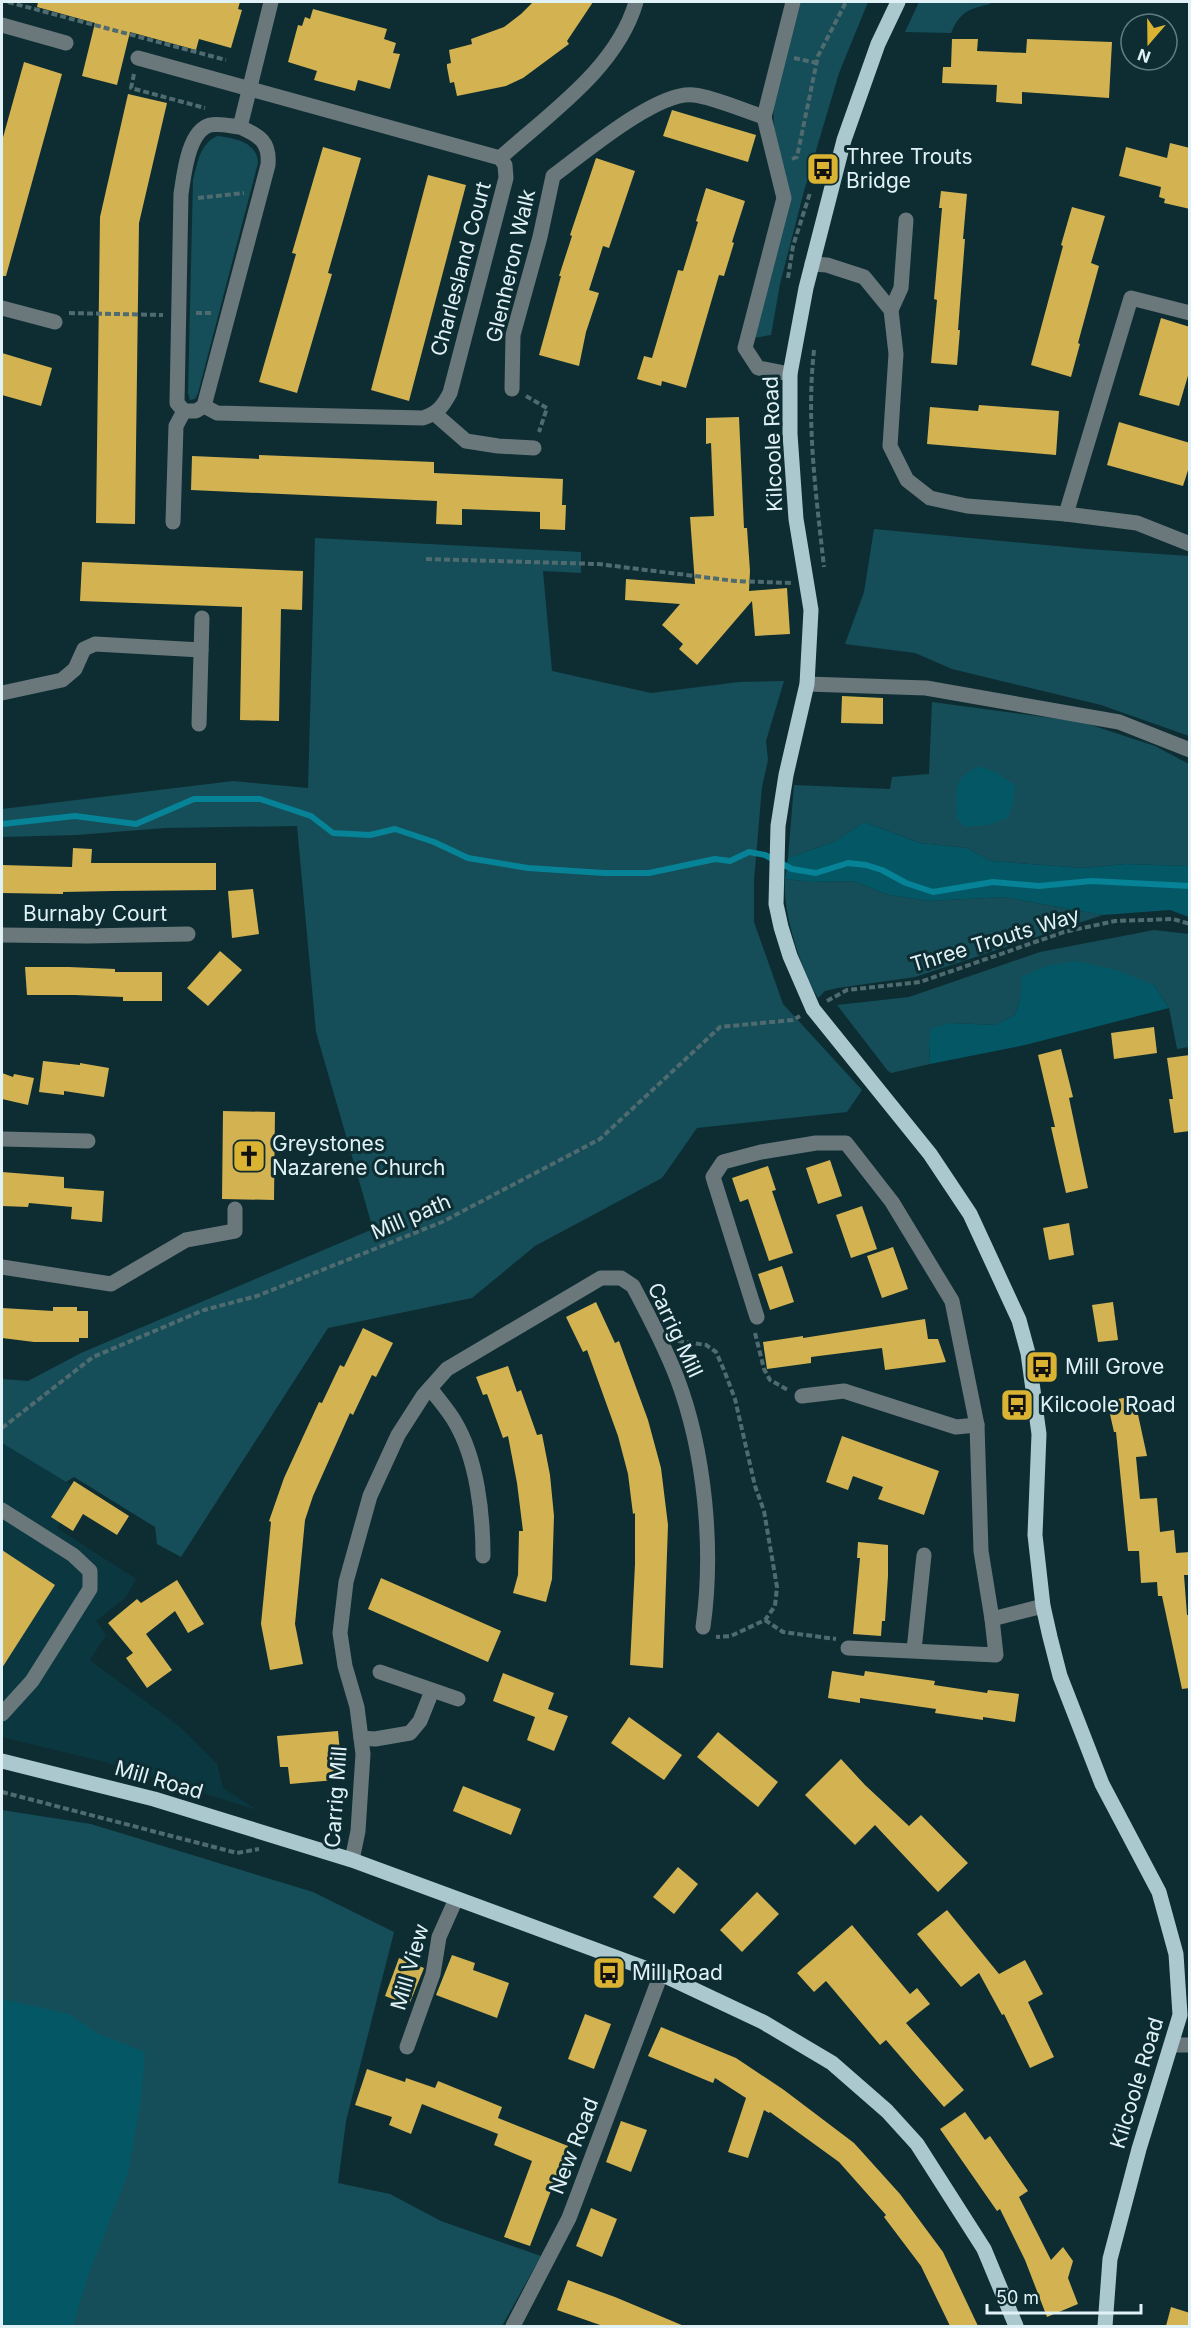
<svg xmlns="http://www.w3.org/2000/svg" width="1191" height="2328" font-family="Inter,sans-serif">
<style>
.built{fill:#0b3840}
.green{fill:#154e58}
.forest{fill:#045865}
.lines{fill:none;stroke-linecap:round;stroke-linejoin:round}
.stream{stroke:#068396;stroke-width:6}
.building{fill:#d2b251}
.path{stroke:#4f6b70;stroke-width:4;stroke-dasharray:6 3;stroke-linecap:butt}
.minor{stroke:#6a787b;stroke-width:15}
.major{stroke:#acc8cf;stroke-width:15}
.labels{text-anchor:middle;stroke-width:6;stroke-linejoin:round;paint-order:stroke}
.poi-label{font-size:21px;fill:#e1f2f6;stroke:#0d2d33;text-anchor:start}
.street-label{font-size:21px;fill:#e1f2f6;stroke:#0d2d33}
</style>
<rect width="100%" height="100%" fill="#0d2d33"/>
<!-- built -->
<path class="built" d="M2 1443 79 1490 57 1528 136 1579 126 1597 96 1621 106 1635 90 1660 180 1727 217 1764 223 1788 257 1810 105 1762 2 1737Z"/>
<!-- green -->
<g class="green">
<path d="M799 2H868L839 73 804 191 780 284 771 335 754 338 789 195 774 132 773 99Z"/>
<path d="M919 2H991L990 4C968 9 960 12 951 33L905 32Z"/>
<path d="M217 136C235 138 257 142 258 163L198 393 195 399 190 400 188 393 193 180C198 162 199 145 217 136Z"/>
<path d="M874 529 1088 549 1189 556V736L1101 705 952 669 915 653 845 644 864 592Z"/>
<path d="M315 538 581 552V573L543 571 552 671 651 693 739 682 784 681 766 741 768 760 762 787 754 880V922L783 1004 862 1090 847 1112 697 1128 662 1178 535 1246 472 1298 328 1328 181 1557 157 1544 155 1527 74 1477 66 1482 2 1443V1379L28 1381 81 1353 373 1229 316 1032 297 826 165 828 77 835 2 837V809L233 781 308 788Z"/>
<path d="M932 702 1082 722 1155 746 1189 764V866L1125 864 1084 868 991 861 967 848 920 843 864 822 836 841 788 858 794 785 890 789 892 777 929 774Z"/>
<path d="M785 879 812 882 853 881 889 895 929 901 1004 897 1103 915 915 977 838 988 825 991 818 998C801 969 782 912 785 879Z"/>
<path d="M1154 930 1189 934V1047L1177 1049 1169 1008 1154 985 1021 977V996L1015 1015 995 1025 952 1023 929 1043 930 1064 891 1073 888 1071 837 1005 909 997 1040 952Z"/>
<path d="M2 1810 91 1824 313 1892 394 1932 346 2121 338 2183 390 2194 441 2221 541 2256 502 2326H2Z"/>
</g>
<!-- forest -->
<g class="forest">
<path d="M980 766 997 773 1015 785 1013 802 1008 818 988 825 965 827 957 818C956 791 951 778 980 766Z"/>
<path d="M864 822 920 843 967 848 991 861 1084 868 1125 864 1189 866V917L1170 910 1103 915 1004 897 929 901 889 895 853 881 812 882 785 879 788 858 836 841Z"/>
<path d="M1075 961 1117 970 1154 985 1169 1008 1025 1045 930 1064 929 1043 931 1028 952 1023 995 1025 1015 1015 1021 996V977L1046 966Z"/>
<path d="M2 1999 69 2014 99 2034 145 2052 141 2099 128 2173 88 2276 73 2326H2Z"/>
</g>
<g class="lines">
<!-- stream -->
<path class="stream" d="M2 824 75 816 136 824 194 799H260L311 816 333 833 370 835 395 829 434 842 468 858 528 868 604 873H649L715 859 730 861 749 852 765 855 792 869 816 873 848 863 866 865 882 870 906 883 933 892 993 882 1039 886 1091 881 1190 886"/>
</g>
<!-- building -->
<g class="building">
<path d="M38 2H240L238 9 242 10 231 48 199 39 196 50 130 32 117 85 82 76 95 23 37 7Z"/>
<path d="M533 2H593L567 41 569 44 523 78 506 86 457 96 454 82 450 83 447 67V64L451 63 449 50 472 44 471 39 504 27 521 14Z"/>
<path d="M313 9 387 29 384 39 396 43 393 53 400 54 390 89 358 80 355 91 314 80 317 71 288 62 298 25 302 26 305 17 310 19Z"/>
<path d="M952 39H978L977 51 1026 53 1027 39 1112 42 1109 98 1022 92V104L996 102 997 85 942 83 943 67H951Z"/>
<path d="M24 62 62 74 6 276H2V141Z"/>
<path d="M128 94 167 103 139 223 135 524 96 523 100 217Z"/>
<path d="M672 110 756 135 748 162 663 136Z"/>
<path d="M1170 143 1190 148V209L1164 203 1165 199 1159 197 1161 187 1119 176 1126 147 1167 158Z"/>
<path d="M323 147 361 158 328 273 332 274 297 393 259 382 296 254 292 253Z"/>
<path d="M596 158 635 171 609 248 603 246 589 290 599 293 586 332 579 366 539 355 561 276H559L572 236 570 235Z"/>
<path d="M428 175 466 185 409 401 371 390Z"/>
<path d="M706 188 745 201 732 242 734 243 724 276 719 275 686 388 662 381 661 386 637 379 644 356 652 358 678 270 683 271 698 222 696 221Z"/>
<path d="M941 191 967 194 963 239H965L958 330H960L957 365 931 363 937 300 934 299 942 208H939Z"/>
<path d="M1072 207 1105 216 1091 263 1099 266 1078 343 1080 344 1071 377 1031 365 1063 246 1061 245Z"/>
<path d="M1161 318 1190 327V369L1179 406 1139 395Z"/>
<path d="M2 353 52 368 41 406 2 395Z"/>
<path d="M979 405 1059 411 1056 455 927 444 930 407 978 411Z"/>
<path d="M739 417 744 528H747L750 571 749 591 787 588 790 634 755 636 752 601 697 665 679 649 683 644 662 625 680 604 625 600 626 579 695 584 690 517 714 516 711 443 706 444V418Z"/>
<path d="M1119 422 1190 443V464L1183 486 1107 465Z"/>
<path d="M259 455 434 462V473L563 479 562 505H566L565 530 540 529V512L462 509V525L436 524 437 501 191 490 192 456 259 459Z"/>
<path d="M82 562 303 571 302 610 281 609 279 721 240 720 242 607 80 601Z"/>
<path d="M842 696 883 698V724L841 723Z"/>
<path d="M73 848 92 849 91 863H216V890L112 891 63 892V894L2 893V865L72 867Z"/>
<path d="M253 889 259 934 232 938 228 891Z"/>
<path d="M220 951 242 970 208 1006 187 988Z"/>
<path d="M25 967H69L115 969V972H162V1001H123V997L75 995H27Z"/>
<path d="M1154 1027 1157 1053 1114 1059 1111 1033Z"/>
<path d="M1061 1049 1073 1097 1069 1098 1088 1188 1066 1193 1051 1127H1055L1038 1055Z"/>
<path d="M1190 1055V1131L1174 1133 1169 1099H1173L1167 1058Z"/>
<path d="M43 1061 80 1065V1063L109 1068 104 1097 64 1091V1095L39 1092Z"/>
<path d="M2 1073 13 1077 14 1074 34 1078 28 1105 2 1099Z"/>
<path d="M223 1111 275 1112 274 1200 222 1199Z"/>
<path d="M830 1160 842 1196 818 1204 806 1168Z"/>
<path d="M768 1166 776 1190 772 1191 793 1253 769 1261 748 1199 740 1202 732 1178Z"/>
<path d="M2 1172 64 1177V1188L104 1191 102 1222 71 1219 72 1207 29 1203 28 1207 2 1206Z"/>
<path d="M862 1206 877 1249 851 1258 836 1215Z"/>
<path d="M1069 1223 1074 1255 1049 1260 1043 1228Z"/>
<path d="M893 1247 908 1289 882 1298 867 1256Z"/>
<path d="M782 1266 794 1302 770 1310 758 1274Z"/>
<path d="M596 1302 615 1343 619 1341 648 1420 661 1468 668 1525 663 1668 630 1665 635 1564V1513L633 1514 628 1474 618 1436 587 1350 583 1352 566 1317Z"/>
<path d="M1113 1302 1118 1340 1098 1342 1092 1305Z"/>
<path d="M53 1307H77V1311H88V1338H79V1342H34L2 1338V1308L53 1311Z"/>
<path d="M925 1319 928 1339H938L946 1362 885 1370 882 1348 811 1357V1363L767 1369 763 1342 803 1336V1338Z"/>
<path d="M363 1328 393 1343 376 1377 372 1375 353 1415 350 1413 313 1496 305 1520 295 1624 303 1664 270 1670 261 1624 271 1522 269 1521 284 1478 319 1402 322 1403 340 1365 344 1367Z"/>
<path d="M508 1366 517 1392 521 1390 537 1435 542 1434 550 1475 554 1516 552 1579 546 1602 513 1593 518 1575 519 1531H523L517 1483 508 1436 503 1438 487 1394 483 1395 476 1377Z"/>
<path d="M1134 1396 1147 1456 1136 1457 1140 1499 1157 1498 1160 1532 1174 1530 1176 1553 1190 1552V1575H1184L1187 1615H1190V1688L1182 1689 1162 1596H1158L1157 1582 1141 1583 1139 1551H1128L1116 1432H1114L1107 1401Z"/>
<path d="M842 1436 939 1471 924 1515 878 1499 883 1487 853 1476 848 1490 826 1482Z"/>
<path d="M74 1481 129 1516 117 1535 83 1514 73 1531 51 1517Z"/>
<path d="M858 1542 888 1545V1576L885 1621H882L881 1636 853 1634 860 1558H857Z"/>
<path d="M2 1550 55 1585 2 1668Z"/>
<path d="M381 1578 501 1631 488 1662 368 1609Z"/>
<path d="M177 1580 204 1624 188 1633 175 1611 146 1634 172 1670 147 1688 126 1658 133 1653 108 1623 137 1599 141 1603Z"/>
<path d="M832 1671 864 1676 865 1671 935 1681 934 1685 987 1693 988 1690 1019 1694 1015 1722 983 1717V1720L935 1713 936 1709 860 1698V1703L828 1698Z"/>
<path d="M503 1673 554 1693 548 1709 568 1716 554 1751 527 1740 535 1717 493 1701Z"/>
<path d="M629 1717 682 1755 664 1780 611 1743Z"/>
<path d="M338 1731 341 1763 334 1764 335 1780 290 1784 288 1767H280L277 1736Z"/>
<path d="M718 1732 778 1782 758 1807 697 1757Z"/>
<path d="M841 1759 865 1785 909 1826 921 1815 968 1863 938 1892 875 1825 855 1845 805 1795Z"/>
<path d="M463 1786 521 1809 511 1835 453 1811Z"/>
<path d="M678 1867 698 1884 674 1914 653 1897Z"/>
<path d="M757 1892 779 1914 742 1952 720 1930Z"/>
<path d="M947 1910 999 1974 1025 1960 1043 1994 1028 2002 1054 2057 1030 2068 1004 2014 1002 2015 979 1973 961 1987 917 1934Z"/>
<path d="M852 1925 910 1994 917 1988 930 2004 906 2023 964 2090 944 2107 886 2040 880 2045 826 1981 814 1992 797 1973Z"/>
<path d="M452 1955 475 1963 473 1970 509 1983 497 2018 436 1995Z"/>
<path d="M399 1958 424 1968 409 2005 385 1996Z"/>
<path d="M585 2014 611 2024 594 2069 568 2059Z"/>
<path d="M661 2027 736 2058 784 2090 854 2143 900 2194 943 2252 978 2326H950L921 2266 884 2217 886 2215 839 2162 770 2112 769 2113 764 2110 748 2158 728 2152 746 2098 715 2078 713 2083 648 2056Z"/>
<path d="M367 2069 405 2082 406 2078 435 2088 438 2081 502 2107 498 2118 568 2146 530 2246 504 2237 532 2161 494 2145 498 2134 422 2104 411 2134 389 2125 392 2117 355 2105Z"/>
<path d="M965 2112 985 2140 990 2136 1028 2191 1019 2197 1051 2260 1063 2247 1073 2261 1068 2278 1078 2304 1047 2317 1025 2260 1000 2209 997 2211 940 2129Z"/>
<path d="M621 2121 647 2130 631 2172 606 2162Z"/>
<path d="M591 2208 617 2219 602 2257 576 2246Z"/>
<path d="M568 2280 615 2297 684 2326H603L557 2310Z"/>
<path d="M1171 2307 1190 2313V2326H1166Z"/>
</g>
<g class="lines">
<!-- path -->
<g class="path">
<path d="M8 2 226 60"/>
<path d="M794 58 817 63"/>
<path d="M134 74 131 88 205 108"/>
<path d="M792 159 797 157 818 56 846 2"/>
<path d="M198 198 244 193"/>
<path d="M788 278 793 246 810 193"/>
<path d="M69 313 163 315"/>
<path d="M196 313H212"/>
<path d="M814 350C806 423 816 494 824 567"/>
<path d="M526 396 547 408 539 432"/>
<path d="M426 559 598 564 735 581 791 583"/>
<path d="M827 1001 847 990 920 982 1064 932 1115 921 1173 919 1190 924"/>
<path d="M755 1333 764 1369 770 1380 788 1390"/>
<path d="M678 1341 706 1345 716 1352 724 1370 735 1399 755 1486 764 1511 777 1587 775 1606 765 1620 731 1636 716 1637"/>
<path d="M2 1428 93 1357 204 1310 257 1296 442 1222 600 1139 720 1027 793 1020 800 1016"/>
<path d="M765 1620 783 1632 836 1639"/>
<path d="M2 1792 237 1853 259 1849"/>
</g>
<!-- minor -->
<g class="minor">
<path d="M2 25 66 43"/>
<path d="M138 58 500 158 505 165 506 178 450 393C443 406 438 413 423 418L217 413 204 406"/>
<path d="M240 127C231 126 219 123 210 125 188 131 184 175 181 194L177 403 184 411H196L204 406 268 165C270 142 260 136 240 127L271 2"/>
<path d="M500 158C550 113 617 68 636 2"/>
<path d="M812 264 827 265 864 277 891 310 896 354 890 446 907 480 930 498 967 506 1066 514 1137 523 1190 544"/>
<path d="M2 308 55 322"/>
<path d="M891 310 901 288 906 220"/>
<path d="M790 374 758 368 745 348 784 198 764 117 793 2"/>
<path d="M512 389 513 335 540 237 553 176C583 154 658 90 694 95 713 97 745 111 764 117"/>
<path d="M435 414 466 441 498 446 534 448"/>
<path d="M1066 514 1131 298 1190 313"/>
<path d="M173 522 176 426 184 411"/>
<path d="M807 684 926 688 1119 722 1190 750"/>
<path d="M2 693 62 680 75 669 84 649 95 644 201 650"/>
<path d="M199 724 202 618"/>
<path d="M2 935 87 936 188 934"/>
<path d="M2 1139 88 1141"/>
<path d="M2 1267 111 1284 186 1240 235 1231V1209"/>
<path d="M757 1317 713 1177 723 1162 761 1152 816 1143H846L892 1202 952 1301 977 1425 981 1551 992 1619 1043 1606"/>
<path d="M430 1388C438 1399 448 1410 455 1422 477 1459 483 1514 483 1556"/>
<path d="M802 1396 844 1391 956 1427 977 1425"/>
<path d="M2 1510 73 1555 90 1571V1589L32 1681 2 1714"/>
<path d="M848 1648 996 1655 992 1619"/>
<path d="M914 1650 924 1555"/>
<path d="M380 1672 458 1699"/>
<path d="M361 1738 375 1739 410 1733 420 1721 432 1691"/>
<path d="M352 1860 358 1831 363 1754 357 1707 345 1666 340 1633 346 1582 370 1496 398 1435 423 1396 447 1369 601 1278H621L633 1286C649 1316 665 1347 677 1378 705 1452 714 1549 703 1627"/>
<path d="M1172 2045H1190"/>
<path d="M407 2047 433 1974 439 1937 456 1899"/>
<path d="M513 2326 569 2218 661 1974"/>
</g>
<!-- major -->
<g class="major">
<path d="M898 2 878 44 844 140 806 288 790 374V434L796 519 811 610 807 684 786 775 778 826 776 904 781 927 790 956 813 1009 930 1154 970 1214 1019 1320 1028 1353 1039 1434 1035 1535 1043 1606 1050 1637 1060 1676 1102 1784 1159 1892 1176 1954 1180 2015 1139 2149 1110 2259 1105 2326"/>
<path d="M2 1761 154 1799 352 1860 661 1974 763 2022 832 2063 887 2111 917 2144 984 2249 1016 2326"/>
</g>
</g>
<!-- icons -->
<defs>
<g id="bus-square" transform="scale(1.725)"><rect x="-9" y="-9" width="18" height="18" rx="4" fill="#dab333" stroke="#0d2d33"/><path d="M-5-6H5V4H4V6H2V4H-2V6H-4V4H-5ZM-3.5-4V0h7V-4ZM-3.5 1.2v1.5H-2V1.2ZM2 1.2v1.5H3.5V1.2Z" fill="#111"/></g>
<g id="church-square" transform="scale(1.725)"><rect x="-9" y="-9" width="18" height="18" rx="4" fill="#dab333" stroke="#0d2d33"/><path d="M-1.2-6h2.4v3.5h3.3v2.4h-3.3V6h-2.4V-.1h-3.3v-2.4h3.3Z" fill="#111"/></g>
</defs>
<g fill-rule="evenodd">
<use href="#bus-square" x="823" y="169"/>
<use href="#church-square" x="249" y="1156"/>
<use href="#bus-square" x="1042" y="1367"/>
<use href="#bus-square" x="1017" y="1405"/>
<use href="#bus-square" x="609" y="1973"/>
</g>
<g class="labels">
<!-- poi labels -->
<g class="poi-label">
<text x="846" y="164">Three Trouts<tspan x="846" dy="24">Bridge</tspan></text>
<text x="272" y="1151">Greystones<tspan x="272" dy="24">Nazarene Church</tspan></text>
<text x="1065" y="1374">Mill Grove</text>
<text x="1040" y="1412">Kilcoole Road</text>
<text x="632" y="1980">Mill Road</text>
</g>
<!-- street labels -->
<g class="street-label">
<text transform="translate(511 266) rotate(-77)" y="7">Glenheron Walk</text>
<text transform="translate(461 269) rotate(-75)" y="7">Charlesland Court</text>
<text transform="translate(773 444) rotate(-92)" y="7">Kilcoole Road</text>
<text x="95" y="921">Burnaby Court</text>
<text transform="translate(995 940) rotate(-17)" y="7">Three Trouts Way</text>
<text transform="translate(411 1217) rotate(-23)" y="7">Mill path</text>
<text transform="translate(675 1330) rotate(65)" y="7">Carrig Mill</text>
<text transform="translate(159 1780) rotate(16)" y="7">Mill Road</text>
<text transform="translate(336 1797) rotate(-86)" y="7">Carrig Mill</text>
<text transform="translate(410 1967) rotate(-74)" y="7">Mill View</text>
<text transform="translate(1137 2083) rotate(-73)" y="7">Kilcoole Road</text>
<text transform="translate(574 2146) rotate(-69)" y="7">New Road</text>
</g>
</g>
<!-- border -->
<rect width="1191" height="2328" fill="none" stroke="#e1f2f6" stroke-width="6"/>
<!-- north arrow -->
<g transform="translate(1149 42) rotate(200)"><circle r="28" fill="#0d2d33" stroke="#627c81" stroke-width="1.5"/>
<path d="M0-4.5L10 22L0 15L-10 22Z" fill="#dab333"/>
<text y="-9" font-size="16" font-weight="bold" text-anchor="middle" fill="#e1f2f6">N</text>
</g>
<!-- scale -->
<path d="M987 2304v9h154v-9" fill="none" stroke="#e1f2f6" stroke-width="3"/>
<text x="996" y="2304" font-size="18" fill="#e1f2f6" stroke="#0d2d33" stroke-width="4.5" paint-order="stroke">50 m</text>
</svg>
